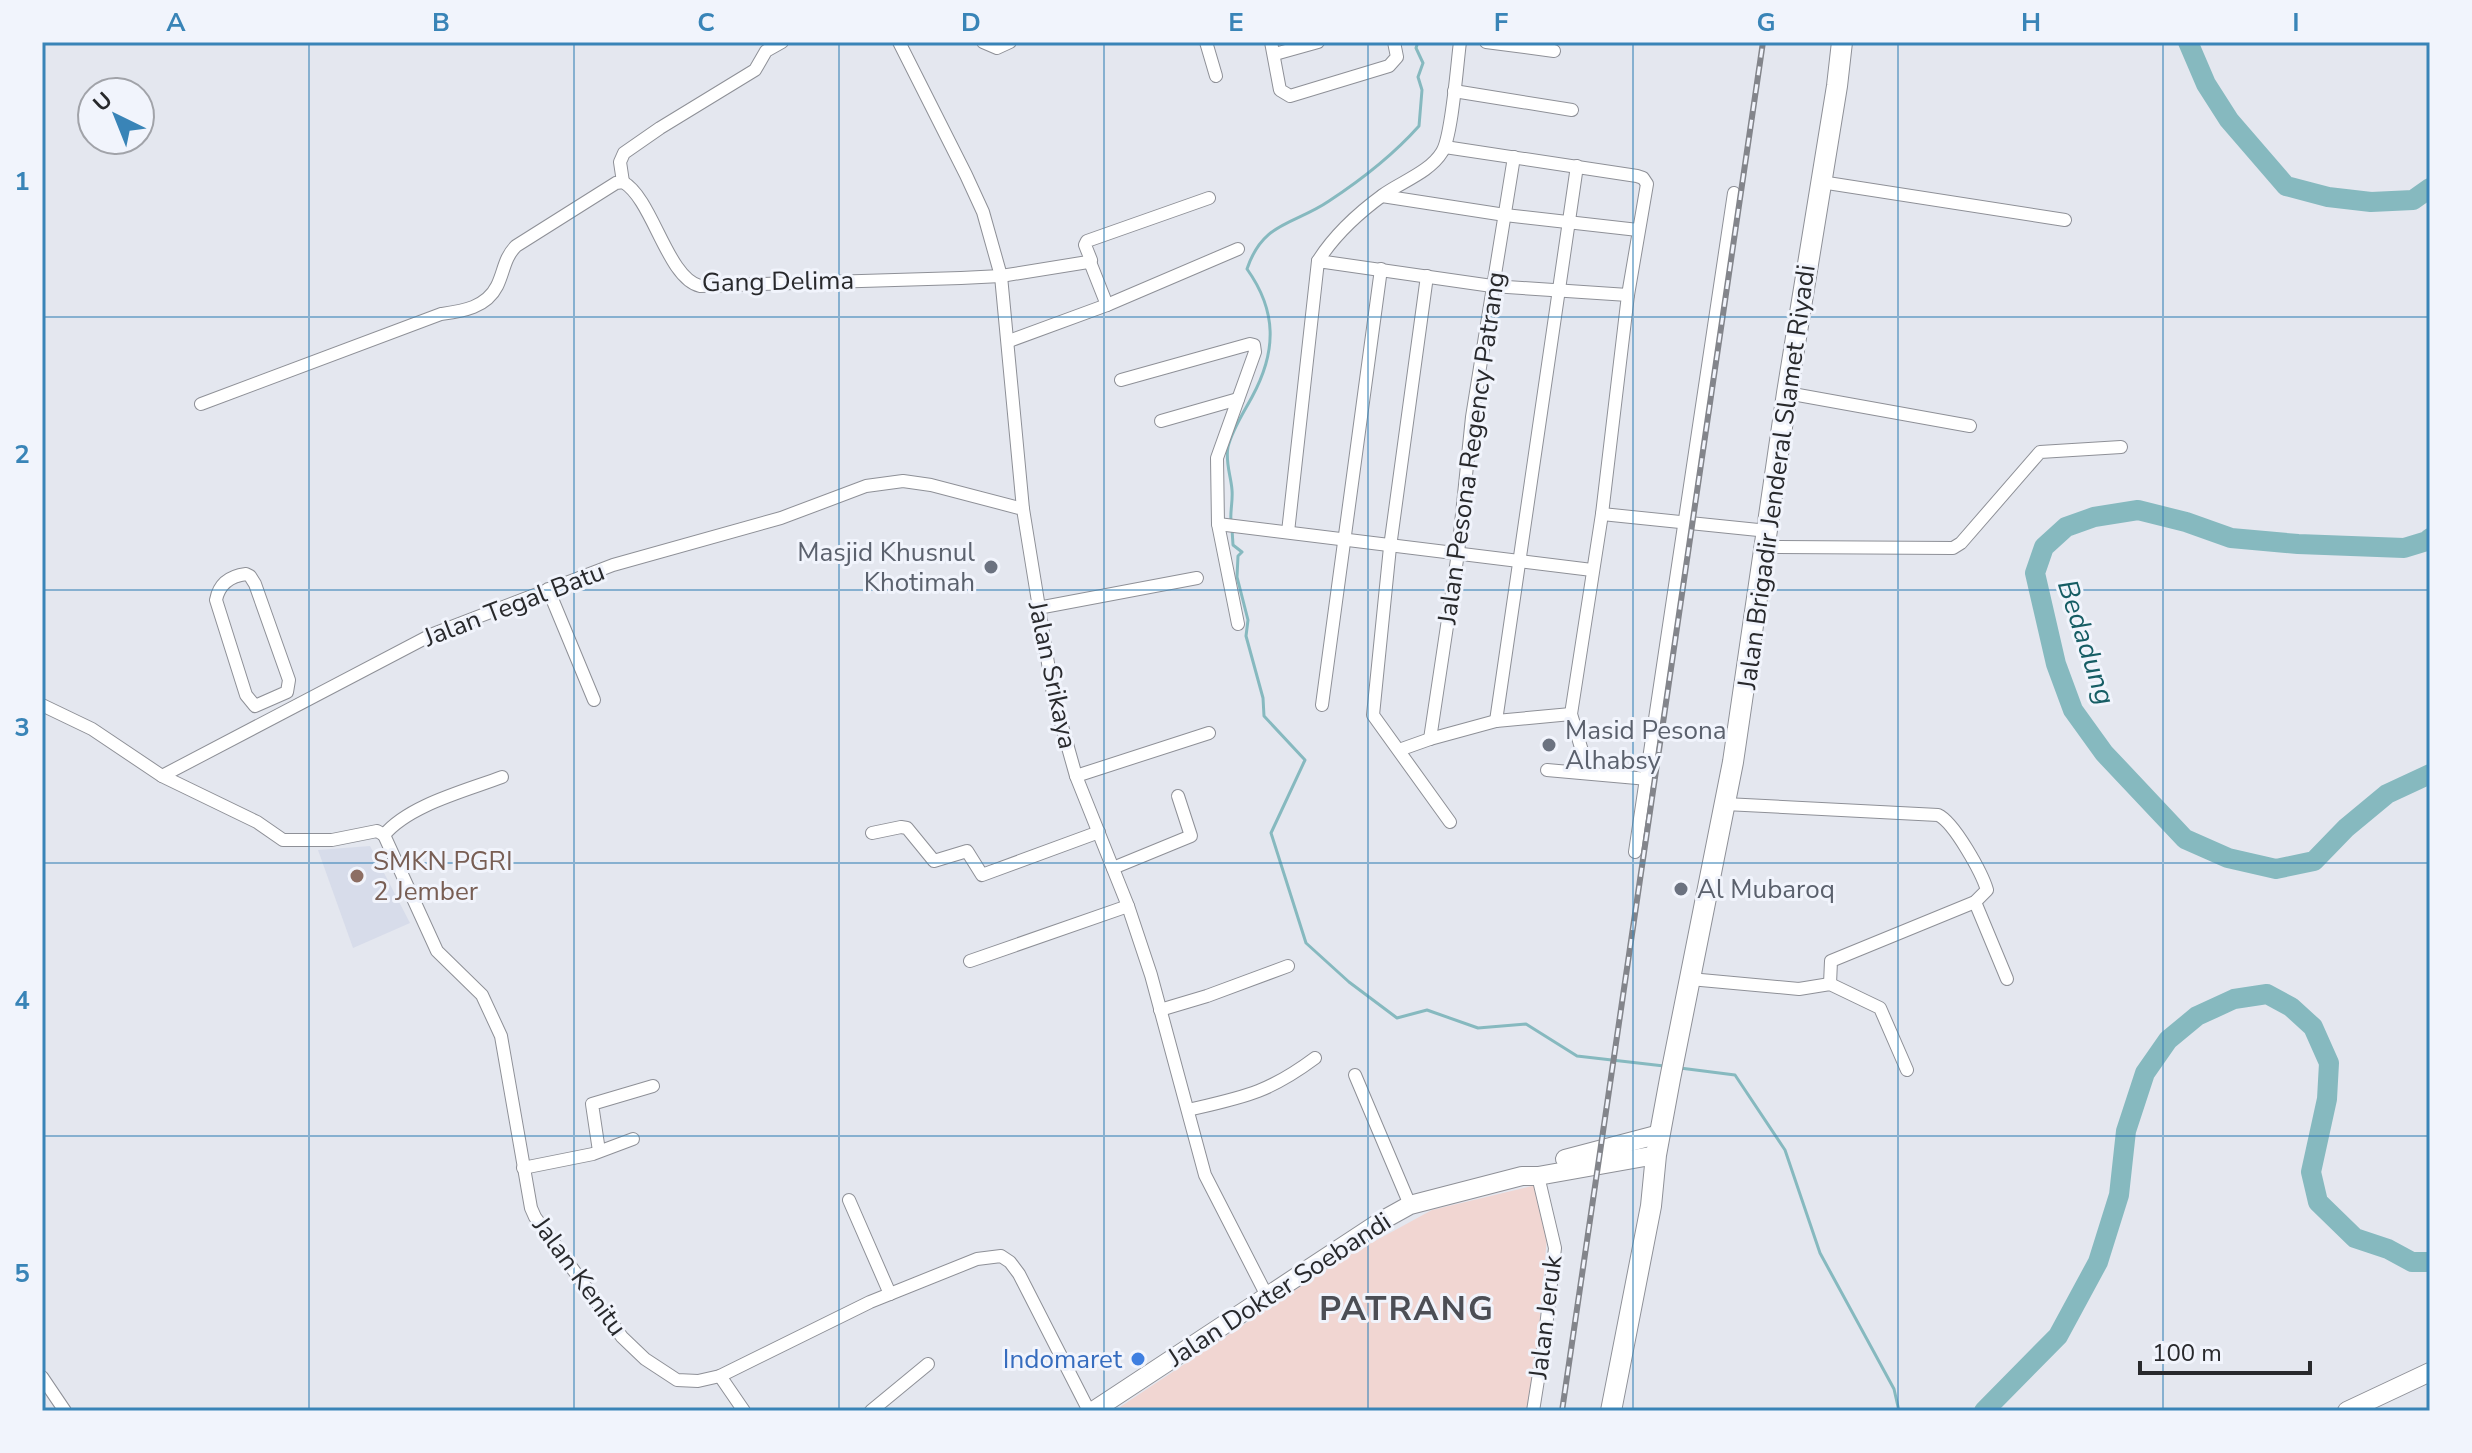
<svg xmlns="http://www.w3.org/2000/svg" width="2472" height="1453" font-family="'Nunito Sans',sans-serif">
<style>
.built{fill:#d7dcea}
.medical{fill:#f1d6d2}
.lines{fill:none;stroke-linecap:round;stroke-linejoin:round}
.stream{stroke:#86b9bf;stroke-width:3}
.river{stroke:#86b9bf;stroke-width:20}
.minor-casing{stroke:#8e9097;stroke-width:14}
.secondary-casing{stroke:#8e9097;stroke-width:20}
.primary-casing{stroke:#8e9097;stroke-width:22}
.minor{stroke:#fff;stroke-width:12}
.secondary{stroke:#fff;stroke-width:18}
.primary{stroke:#fff;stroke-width:20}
.rail-casing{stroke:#83858b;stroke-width:6}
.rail{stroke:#f1f4fc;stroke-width:3;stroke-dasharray:9;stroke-linecap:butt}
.grid{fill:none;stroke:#3984b7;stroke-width:2;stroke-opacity:0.55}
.worship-dot{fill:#6b7280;stroke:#f1f4fc;stroke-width:3}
.education-dot{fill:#8d6e63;stroke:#f1f4fc;stroke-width:3}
.shop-dot{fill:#3f7fe0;stroke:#f1f4fc;stroke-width:3}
.labels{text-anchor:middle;stroke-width:6;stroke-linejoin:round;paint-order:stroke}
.street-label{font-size:26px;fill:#28292c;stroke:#f1f4fc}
.worship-label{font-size:26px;fill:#5b616d;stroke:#f1f4fc;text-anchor:start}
.education-label{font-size:26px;fill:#785e54;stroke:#f1f4fc;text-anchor:start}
.shop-label{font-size:26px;fill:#366cbe;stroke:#f1f4fc;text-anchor:end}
.water-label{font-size:28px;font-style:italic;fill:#165d64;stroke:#f1f4fc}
.district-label{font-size:34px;font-weight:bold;letter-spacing:2px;fill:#4c4e55;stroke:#f1f4fc}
.neatline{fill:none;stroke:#3984b7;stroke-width:3}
.grid-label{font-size:26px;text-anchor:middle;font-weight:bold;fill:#3984b7}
</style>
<rect width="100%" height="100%" fill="#e4e7ef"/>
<!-- built -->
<path class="built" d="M370 846 410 923 353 948 318 850Z"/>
<!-- medical -->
<path class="medical" d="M1536 1185 1547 1237 1536 1363 1528 1411H1123L1120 1407 1342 1259 1432 1210Z"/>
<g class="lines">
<!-- stream -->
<g class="stream">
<path d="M1231 521C1230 511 1233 501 1232 490 1231 476 1225 462 1228 447 1232 430 1244 412 1252 397 1277 351 1277 311 1247 269 1263 221 1294 225 1329 201 1361 180 1394 154 1419 126L1422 90 1418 77 1423 63 1416 48 1418 42"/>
<path d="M1232 529 1233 545 1242 552 1238 556 1237 577 1248 620 1246 636 1263 698 1264 716 1305 760 1271 833 1306 943 1349 982 1397 1018 1427 1010 1478 1028 1526 1024 1577 1056 1664 1066"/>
<path d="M1680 1068 1735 1075 1785 1150 1820 1253 1894 1389 1899 1411"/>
</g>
<!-- river -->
<g class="river">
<path d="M2188 42 2206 84 2229 120 2286 186 2328 197 2371 202 2413 200 2430 188"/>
<path d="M2430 538 2427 541 2404 548 2298 544 2231 538 2186 522 2138 510 2094 517 2066 527 2044 547 2035 573 2056 664 2073 710 2104 753 2185 839 2228 858 2276 869 2314 861 2346 828 2387 794 2430 774"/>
<path d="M1984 1411 2058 1336 2098 1262 2119 1195 2126 1131 2145 1073 2168 1040 2197 1016 2234 999 2267 994 2291 1007 2313 1027 2329 1063 2327 1099 2311 1172 2318 1202 2355 1238 2388 1249 2412 1262H2430"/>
</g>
<!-- minor casing -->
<g class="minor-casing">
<g id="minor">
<path d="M899 42 966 175 983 212 1001 276 1023 509 1053 694 1076 776 1128 906 1151 975 1205 1175 1267 1296"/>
<path d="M983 42 997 48 1010 42"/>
<path d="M1206 42 1216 76"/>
<path d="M1271 42 1280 90 1290 96 1389 66 1397 57 1394 42"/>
<path d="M1486 42 1554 51"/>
<path d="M1275 54 1318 42"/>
<path d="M1454 91 1572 110"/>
<path d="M1445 147 1637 176 1643 178 1647 184 1628 295 1602 514 1571 714 1585 761"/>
<path d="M623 182 620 162 624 153 660 128 755 70 766 51 782 42"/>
<path d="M1821 182 2065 220"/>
<path d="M1382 196 1505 215 1638 230"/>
<path d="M1318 261C1335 234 1357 214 1383 195 1401 182 1430 172 1442 152 1452 137 1457 64 1460 42"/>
<path d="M1090 262 1107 305"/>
<path d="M1427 276 1390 547 1373 715 1450 822"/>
<path d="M1009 341 1107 305 1238 249"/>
<path d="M1121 380 1250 344 1254 345 1255 352 1217 458 1218 524 1238 624"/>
<path d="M1787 393 1970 426"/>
<path d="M201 404 441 314C462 311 486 308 497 286 504 272 504 258 516 246L616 183 623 182C653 199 667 278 700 286L961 278 1001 276 1088 262 1091 260 1085 245 1087 241 1209 198"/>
<path d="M1161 421 1238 399"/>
<path d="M1602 514 1768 531"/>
<path d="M1218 524 1592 570"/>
<path d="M1288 532 1318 261 1492 286 1628 295"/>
<path d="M1765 547 1953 548 1961 543 2040 452 2121 447"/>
<path d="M246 574 250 576 255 584 289 680 287 692 255 706 246 695 216 600C219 584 230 576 246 574Z"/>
<path d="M548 589 594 700"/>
<path d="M1038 608 1197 578"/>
<path d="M42 705 92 729 162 776 257 822 283 840H332L377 831 384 835"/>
<path d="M1322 705 1381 269"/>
<path d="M1496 721 1577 166"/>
<path d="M1430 739 1458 553 1472 417 1514 157"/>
<path d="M1399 750 1430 739 1496 721 1571 714"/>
<path d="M1547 770 1648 779"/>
<path d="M162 776 433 634 613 565 781 518 866 486 903 481 931 485 1023 509"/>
<path d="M1076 776 1209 733"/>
<path d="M1725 804 1938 815C1954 822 1982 873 1987 890L1975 902 1831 961 1830 984"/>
<path d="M872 833 901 827 907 828 934 861 967 851 982 875 1099 832"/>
<path d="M384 835 437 951 482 995 501 1036 531 1208 535 1217 622 1337 645 1359 677 1380 698 1381 720 1376 870 1302 977 1259 1001 1256 1010 1262 1019 1274 1089 1411"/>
<path d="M384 835C409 805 465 791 502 777"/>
<path d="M1635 852 1734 193"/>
<path d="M1113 868 1191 836 1178 796"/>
<path d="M1975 902 2007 979"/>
<path d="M970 961 1128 906"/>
<path d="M1690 979 1799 989 1830 984 1880 1008 1907 1070"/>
<path d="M1160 1010 1207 996 1288 966"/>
<path d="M1355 1075 1410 1205"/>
<path d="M1188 1110C1244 1097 1268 1093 1315 1058"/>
<path d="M599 1151 592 1104 653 1086"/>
<path d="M523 1168 593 1154 633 1139"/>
<path d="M849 1200 890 1294"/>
<path d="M720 1376 744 1411"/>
<path d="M42 1377 65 1411"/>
<path d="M871 1411 928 1364"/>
<path d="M1533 1411 1545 1336 1555 1248 1538 1176"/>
</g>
</g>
<!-- secondary casing -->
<g class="secondary-casing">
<g id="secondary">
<path d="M1565 1159 1660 1134"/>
<path d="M1093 1411 1383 1220 1410 1205 1522 1176H1538L1656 1155"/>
<path d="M2347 1411 2430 1372"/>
</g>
</g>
<!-- primary casing -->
<g class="primary-casing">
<path id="primary" d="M1611 1411 1651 1206 1656 1155 1670 1079 1733 762 1787 393 1837 86 1842 42"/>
</g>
<!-- minor -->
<use href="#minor" class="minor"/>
<!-- secondary -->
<use href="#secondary" class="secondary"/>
<!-- primary -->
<use href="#primary" class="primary"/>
<!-- rail casing -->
<g class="rail-casing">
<path id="rail" d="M1562 1411 1763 42"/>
</g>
<!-- rail -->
<use href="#rail" class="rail"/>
</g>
<!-- grid -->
<path class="grid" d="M309 42V1411M574 42V1411M839 42V1411M1104 42V1411M1368 42V1411M1633 42V1411M1898 42V1411M2163 42V1411M42 317H2430M42 590H2430M42 863H2430M42 1136H2430"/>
<!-- markers -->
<g class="worship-dot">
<circle cx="991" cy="567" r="8"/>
<circle cx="1549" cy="745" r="8"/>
<circle cx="1681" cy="889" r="8"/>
</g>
<circle class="education-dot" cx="357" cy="876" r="8"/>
<circle class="shop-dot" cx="1138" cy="1359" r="8"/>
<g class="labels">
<!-- street labels -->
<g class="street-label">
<text transform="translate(778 281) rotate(-1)" y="9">Gang Delima</text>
<text transform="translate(1471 448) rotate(-82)" y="9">Jalan Pesona Regency Patrang</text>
<text transform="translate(1776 477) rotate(-82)" y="9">Jalan Brigadir Jenderal Slamet Riyadi</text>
<text transform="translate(514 604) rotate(-21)" y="9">Jalan Tegal Batu</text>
<text transform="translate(1053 675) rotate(78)" y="9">Jalan Srikaya</text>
<text transform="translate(580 1276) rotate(54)" y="9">Jalan Kenitu</text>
<text transform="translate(1279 1289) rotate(-33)" y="9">Jalan Dokter Soebandi</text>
<text transform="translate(1545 1317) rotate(-83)" y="9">Jalan Jeruk</text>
</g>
<!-- worship labels -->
<g class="worship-label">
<text x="975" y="561" text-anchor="end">Masjid Khusnul<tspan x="975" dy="30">Khotimah</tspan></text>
<text x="1565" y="739">Masid Pesona<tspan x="1565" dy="30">Alhabsy</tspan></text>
<text x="1697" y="898">Al Mubaroq</text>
</g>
<!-- education labels -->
<g class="education-label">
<text x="373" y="870">SMKN PGRI<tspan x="373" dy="30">2 Jember</tspan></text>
</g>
<!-- shop labels -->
<g class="shop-label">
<text x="1122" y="1368">Indomaret</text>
</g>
<!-- water labels -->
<g class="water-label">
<text transform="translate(2087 642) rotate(72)" y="10">Bedadung</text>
</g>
<!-- district labels -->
<g class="district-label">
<text x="1407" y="1320">PATRANG</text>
</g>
</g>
<!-- border -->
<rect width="2472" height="1453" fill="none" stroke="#f1f4fc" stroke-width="88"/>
<!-- north arrow -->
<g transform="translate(116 116) rotate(317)"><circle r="38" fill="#f1f4fc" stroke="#a1a3a9" stroke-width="2"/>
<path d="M0-6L14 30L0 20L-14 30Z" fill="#3984b7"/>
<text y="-12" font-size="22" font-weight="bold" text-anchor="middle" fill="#28292c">U</text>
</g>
<!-- scale -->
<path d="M2140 1361v12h170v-12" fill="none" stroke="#28292c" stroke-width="4"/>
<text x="2152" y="1361" font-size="24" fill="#28292c" stroke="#f1f4fc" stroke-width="6" paint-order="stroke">100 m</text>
<rect x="44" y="44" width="2384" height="1365" class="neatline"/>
<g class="grid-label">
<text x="176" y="31">A</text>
<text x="441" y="31">B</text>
<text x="706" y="31">C</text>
<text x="971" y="31">D</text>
<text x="1236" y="31">E</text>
<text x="1501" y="31">F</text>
<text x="1766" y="31">G</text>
<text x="2031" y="31">H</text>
<text x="2296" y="31">I</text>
<text x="22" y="190">1</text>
<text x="22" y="463">2</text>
<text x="22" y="736">3</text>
<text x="22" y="1009">4</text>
<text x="22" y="1282">5</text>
</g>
</svg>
